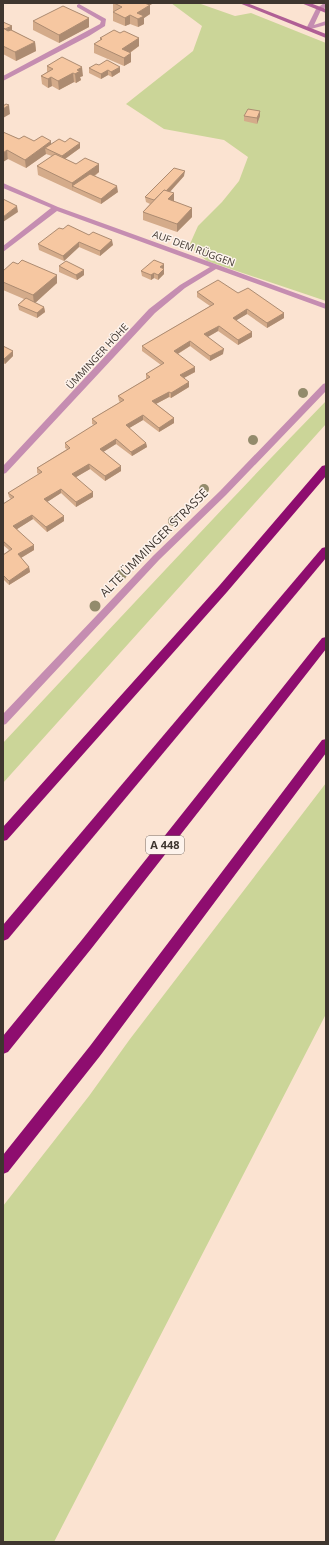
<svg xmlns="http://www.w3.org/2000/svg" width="329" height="1545" font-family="'Open Sans',sans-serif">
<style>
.green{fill:#cbd598}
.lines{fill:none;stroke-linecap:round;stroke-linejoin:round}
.street{fill:#c58db1;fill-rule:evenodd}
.secondary{fill:#b05f95;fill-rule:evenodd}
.highway{fill:#8e0d6f;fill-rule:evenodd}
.tree{fill:#938b6c}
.wall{fill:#d4ab8a}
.shaded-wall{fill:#ac8b71}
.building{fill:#f6c7a1;stroke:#ac8b71}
.labels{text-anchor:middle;stroke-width:3;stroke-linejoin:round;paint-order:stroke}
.far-street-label{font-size:10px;fill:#3f362f;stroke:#fdf3ec}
.shield{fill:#fdf3ec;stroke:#786f68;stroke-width:1}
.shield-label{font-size:11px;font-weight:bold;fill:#3f362f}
.street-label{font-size:12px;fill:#3f362f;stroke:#fdf3ec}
</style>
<rect width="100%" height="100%" fill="#fbe3d1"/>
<!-- green -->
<g class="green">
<path d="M171 3H198L235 16 251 13 326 43V301L207 261 189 246 198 226 222 202 239 181 248 157 224 140 164 129 126 104 193 51 202 26Z"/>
<path d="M326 401V424L3 783V743C110 629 217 513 326 401Z"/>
<path d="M326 783V1014L54 1542H3V1206L89 1096 130 1039Z"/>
</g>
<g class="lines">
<!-- street -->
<g class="street">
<path d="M324 3H326V7L321 10 314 25 326 21V25L307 30 306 29 316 9Z"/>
<path d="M79 4 106 19 105 26 89 36 3 81V76L100 24 101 21 77 7V5Z"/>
<path d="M3 183 58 207 326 304V309L216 269 185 288 155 313 6 473 3 474V466L149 309 180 285 210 267 57 211 3 252V246L51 208 3 188Z"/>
<path d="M326 383V391L226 495 159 560 6 724 3 725V714L153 556 220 491 323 384Z"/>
</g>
<!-- secondary -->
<g class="secondary">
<path d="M239 3H247L326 34V38Z"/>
<path d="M301 3H310L326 9V13Z"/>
</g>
<!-- highway -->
<g class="highway">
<path d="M326 465V476L227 592 7 840 3 841V827L219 586 322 466Z"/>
<path d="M326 547V558L8 939 3 941V925L322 548Z"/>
<path d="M326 637V649L91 949 8 1052 3 1054V1036L81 941 322 638Z"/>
<path d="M326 739V753L100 1056 8 1172 3 1174V1155L90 1046 322 740Z"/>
</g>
</g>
<!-- trees -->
<g class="tree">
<circle cx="303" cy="393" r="5"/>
<circle cx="253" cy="440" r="5"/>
<circle cx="204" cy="489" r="5"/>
<circle cx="173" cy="521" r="5"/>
<circle cx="121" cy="575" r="5.5"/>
<circle cx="95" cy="606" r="5.5"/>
</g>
<!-- wall -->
<g class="wall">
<path d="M113 3 152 4 149 5H150V14L144 18V24L138 27 130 24 125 26 113 21V12H114L113 11Z"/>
<path d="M89 18V27L59 43 33 30V21Z"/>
<path d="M3 22 12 26V30L35 42 36 51 16 61 3 54Z"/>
<path d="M120 33 139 38V46L130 53 131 62 124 66 94 53V44L100 40V38Z"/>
<path d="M99 65 120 72 112 77 108 75 101 79 89 73V68Z"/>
<path d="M47 66 83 76 80 77 81 80 76 83 74 82 59 90 52 86 48 88 42 84 41 76 47 72Z"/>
<path d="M244 116H260L257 124 244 121Z"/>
<path d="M3 132 19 139 34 141H51V145L65 142 80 148 65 159 76 164 99 172 95 176 118 192 101 204 38 175 37 166 52 156 46 154 26 168 8 159Z"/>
<path d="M184 176 170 192 174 201 192 217 177 232 143 220V212L150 204 146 202 145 197Z"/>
<path d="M63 229 113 245 100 256 79 247 64 261 39 250 38 244Z"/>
<path d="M59 266 84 275 77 280 59 272Z"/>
<path d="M163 269 164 274 158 280 154 278 151 280 142 276 141 271Z"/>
<path d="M3 271 57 283 35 303 44 307 45 312 37 318 19 310 18 305 24 299 3 290Z"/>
<path d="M197 292 238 293 284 313V318L267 328 247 314 236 320 252 337 238 345 218 331 208 337 223 354 210 361 190 346 178 354 195 372 184 378 189 387 171 398 169 397 156 404 174 418V423L159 432 143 420 129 428 146 443 147 447 132 456 116 444 103 452 121 466V471L105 481 90 469 76 477 93 497 76 507 61 493 47 502 64 521 47 532 33 519 17 529 34 550 21 558 29 567 30 572 9 585 3 579V555L9 550 3 545V504L11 499 9 497 8 493 39 474 37 473V468L67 449 65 448V443L94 425 92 424V419L120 402 119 401 118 396 146 379V374L161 365 142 351V346L210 306 197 297Z"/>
<path d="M3 346 13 351V356L5 364 3 363Z"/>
</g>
<!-- shaded-wall -->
<g class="shaded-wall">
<path d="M141 3H152V4L141 10Z"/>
<path d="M150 5V14L144 18V24L138 27 137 13Z"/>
<path d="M130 15V24L125 26V18Z"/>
<path d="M89 18V27L59 43V35Z"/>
<path d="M12 26V31L5 35V30Z"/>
<path d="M139 38V46L122 58V49Z"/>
<path d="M35 42 36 51 16 61 15 52Z"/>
<path d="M131 53V62L124 66V58Z"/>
<path d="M82 67 83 76 80 77 81 80 76 83 75 74 77 70Z"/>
<path d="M120 67V72L112 77 111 72Z"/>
<path d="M108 70V75L101 79V74Z"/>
<path d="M73 73 74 82 59 90 58 81Z"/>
<path d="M51 77 52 86 48 88V79Z"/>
<path d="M9 105 10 114 3 118V109Z"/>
<path d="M260 111V116L257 124V118Z"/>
<path d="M51 141V150L45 148 46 154 26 168 25 160Z"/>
<path d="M80 143V148L62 161V156Z"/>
<path d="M7 150 8 159 3 162V153Z"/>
<path d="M99 164V172L77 188 72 186 73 191 72 183Z"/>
<path d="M185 171 184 176 157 206V201Z"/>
<path d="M117 186 118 192 101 204V199Z"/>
<path d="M174 193V202L168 199Z"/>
<path d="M17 206 18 212 3 222V217Z"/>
<path d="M192 208V217L177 232V224Z"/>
<path d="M112 240 113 245 100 256V251Z"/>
<path d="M79 242V247L64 261 63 256Z"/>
<path d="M164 264V269L160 267Z"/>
<path d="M164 269V274L158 280V275Z"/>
<path d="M84 270V275L77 280 76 275Z"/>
<path d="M154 273V278L151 280V275Z"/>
<path d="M57 275V283L34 304 33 295Z"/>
<path d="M44 307 45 312 37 318V313Z"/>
<path d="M247 309V314L232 323 233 318Z"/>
<path d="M284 313V318L267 328V323Z"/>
<path d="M219 326 218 331 204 339V334Z"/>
<path d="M252 332V337L238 345V340Z"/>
<path d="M190 341V346L174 356V351Z"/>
<path d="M224 349 223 354 210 361V356Z"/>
<path d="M13 351V356L5 364 4 359Z"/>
<path d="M195 367V372L180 380V375Z"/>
<path d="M189 382V387L171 398V393Z"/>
<path d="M169 392V397L152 406V401Z"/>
<path d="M143 415V420L126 430V425Z"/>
<path d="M174 418V423L159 432V428Z"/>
<path d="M116 439V444L100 454V449Z"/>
<path d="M146 443 147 447 132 456 131 452Z"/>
<path d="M89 464 90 469 73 479 72 474Z"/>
<path d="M121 466V471L105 481V476Z"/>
<path d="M61 489V493L44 504V499Z"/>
<path d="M93 492V497L76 507V502Z"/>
<path d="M32 515 33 519 14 531 13 526Z"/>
<path d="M64 516V521L47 532 46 527Z"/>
<path d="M34 545V550L19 559 18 554Z"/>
<path d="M29 567 30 572 9 585V581Z"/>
</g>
<!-- building -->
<g class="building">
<path d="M114 3H144L150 5 137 13 144 16 138 19 130 15 125 18 113 12 122 7Z"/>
<path d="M63 6 89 18 59 35 33 21Z"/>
<path d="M3 22 12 26 5 29 3 28Z"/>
<path d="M3 28 8 31 11 30 35 42 15 52 3 46Z"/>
<path d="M114 30 120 33 124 31 139 38 122 49 131 53 124 58 94 44 102 39 100 38Z"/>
<path d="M62 57 82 67 77 70 80 71 75 74 73 73 58 81 51 77 48 79 41 76 53 69 47 66Z"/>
<path d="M107 60 120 67 111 72 108 70 101 74 89 68 96 64 99 65Z"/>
<path d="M6 104 9 105 3 109V106Z"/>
<path d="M248 109 260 111 257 118 244 116Z"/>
<path d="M3 132 19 139 24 136 34 141 42 136 51 141 25 160 7 150 3 153Z"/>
<path d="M70 138 80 143 62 156 45 148 59 139 65 142Z"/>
<path d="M55 154 76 164 85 158 99 164 72 183 37 166Z"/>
<path d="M174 168 185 171 166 191 164 190 154 200 145 197Z"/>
<path d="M90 174 117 186 101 199 72 186Z"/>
<path d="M164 190 174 193 168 199 192 208 177 224 143 212Z"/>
<path d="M3 199 17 206 3 217Z"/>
<path d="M68 225 89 235 93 232 112 240 100 251 79 242 63 256 38 244 59 228 63 229Z"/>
<path d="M22 260 57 275 33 295 3 282V271L13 262 18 264Z"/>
<path d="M154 260 164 264 160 267 164 269 158 275 154 273 151 275 141 271Z"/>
<path d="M66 261 84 270 76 275 59 266Z"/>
<path d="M218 280 238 293 248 288 284 313 267 323 247 309 233 318 252 332 238 340 219 326 204 334 224 349 210 356 190 341 174 351 195 367 180 375 189 382 171 393 169 392 152 401 174 418 159 428 143 415 126 425 146 443 131 452 116 439 100 449 121 466 105 476 89 464 72 474 93 492 76 502 61 489 44 499 64 516 46 527 32 515 13 526 34 545 18 554 29 567 9 581 3 575V555L12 549 3 541V504L14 497 8 493 42 472 37 468 70 448 65 443 97 423 92 419 124 400 118 396 150 377 146 374 164 363 142 346 214 304 197 292Z"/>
<path d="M26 298 44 307 37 313 18 305Z"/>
<path d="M3 346 13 351 4 359H3Z"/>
</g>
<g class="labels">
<!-- far-street labels -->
<g class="far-street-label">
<text transform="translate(194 248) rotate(20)" y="4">AUF DEM RÜGGEN</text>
<text transform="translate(97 356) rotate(-47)" y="4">ÜMMINGER HÖHE</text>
</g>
<!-- shield labels -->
<rect class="shield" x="146" y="836" width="38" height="18" rx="3"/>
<g class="shield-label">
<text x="165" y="849">A 448</text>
</g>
<!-- street labels -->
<g class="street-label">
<text transform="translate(154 543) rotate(-45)" y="4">ALTE ÜMMINGER STRASSE</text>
</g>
</g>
<!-- border -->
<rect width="329" height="1545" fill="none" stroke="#3f362f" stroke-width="8"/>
</svg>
